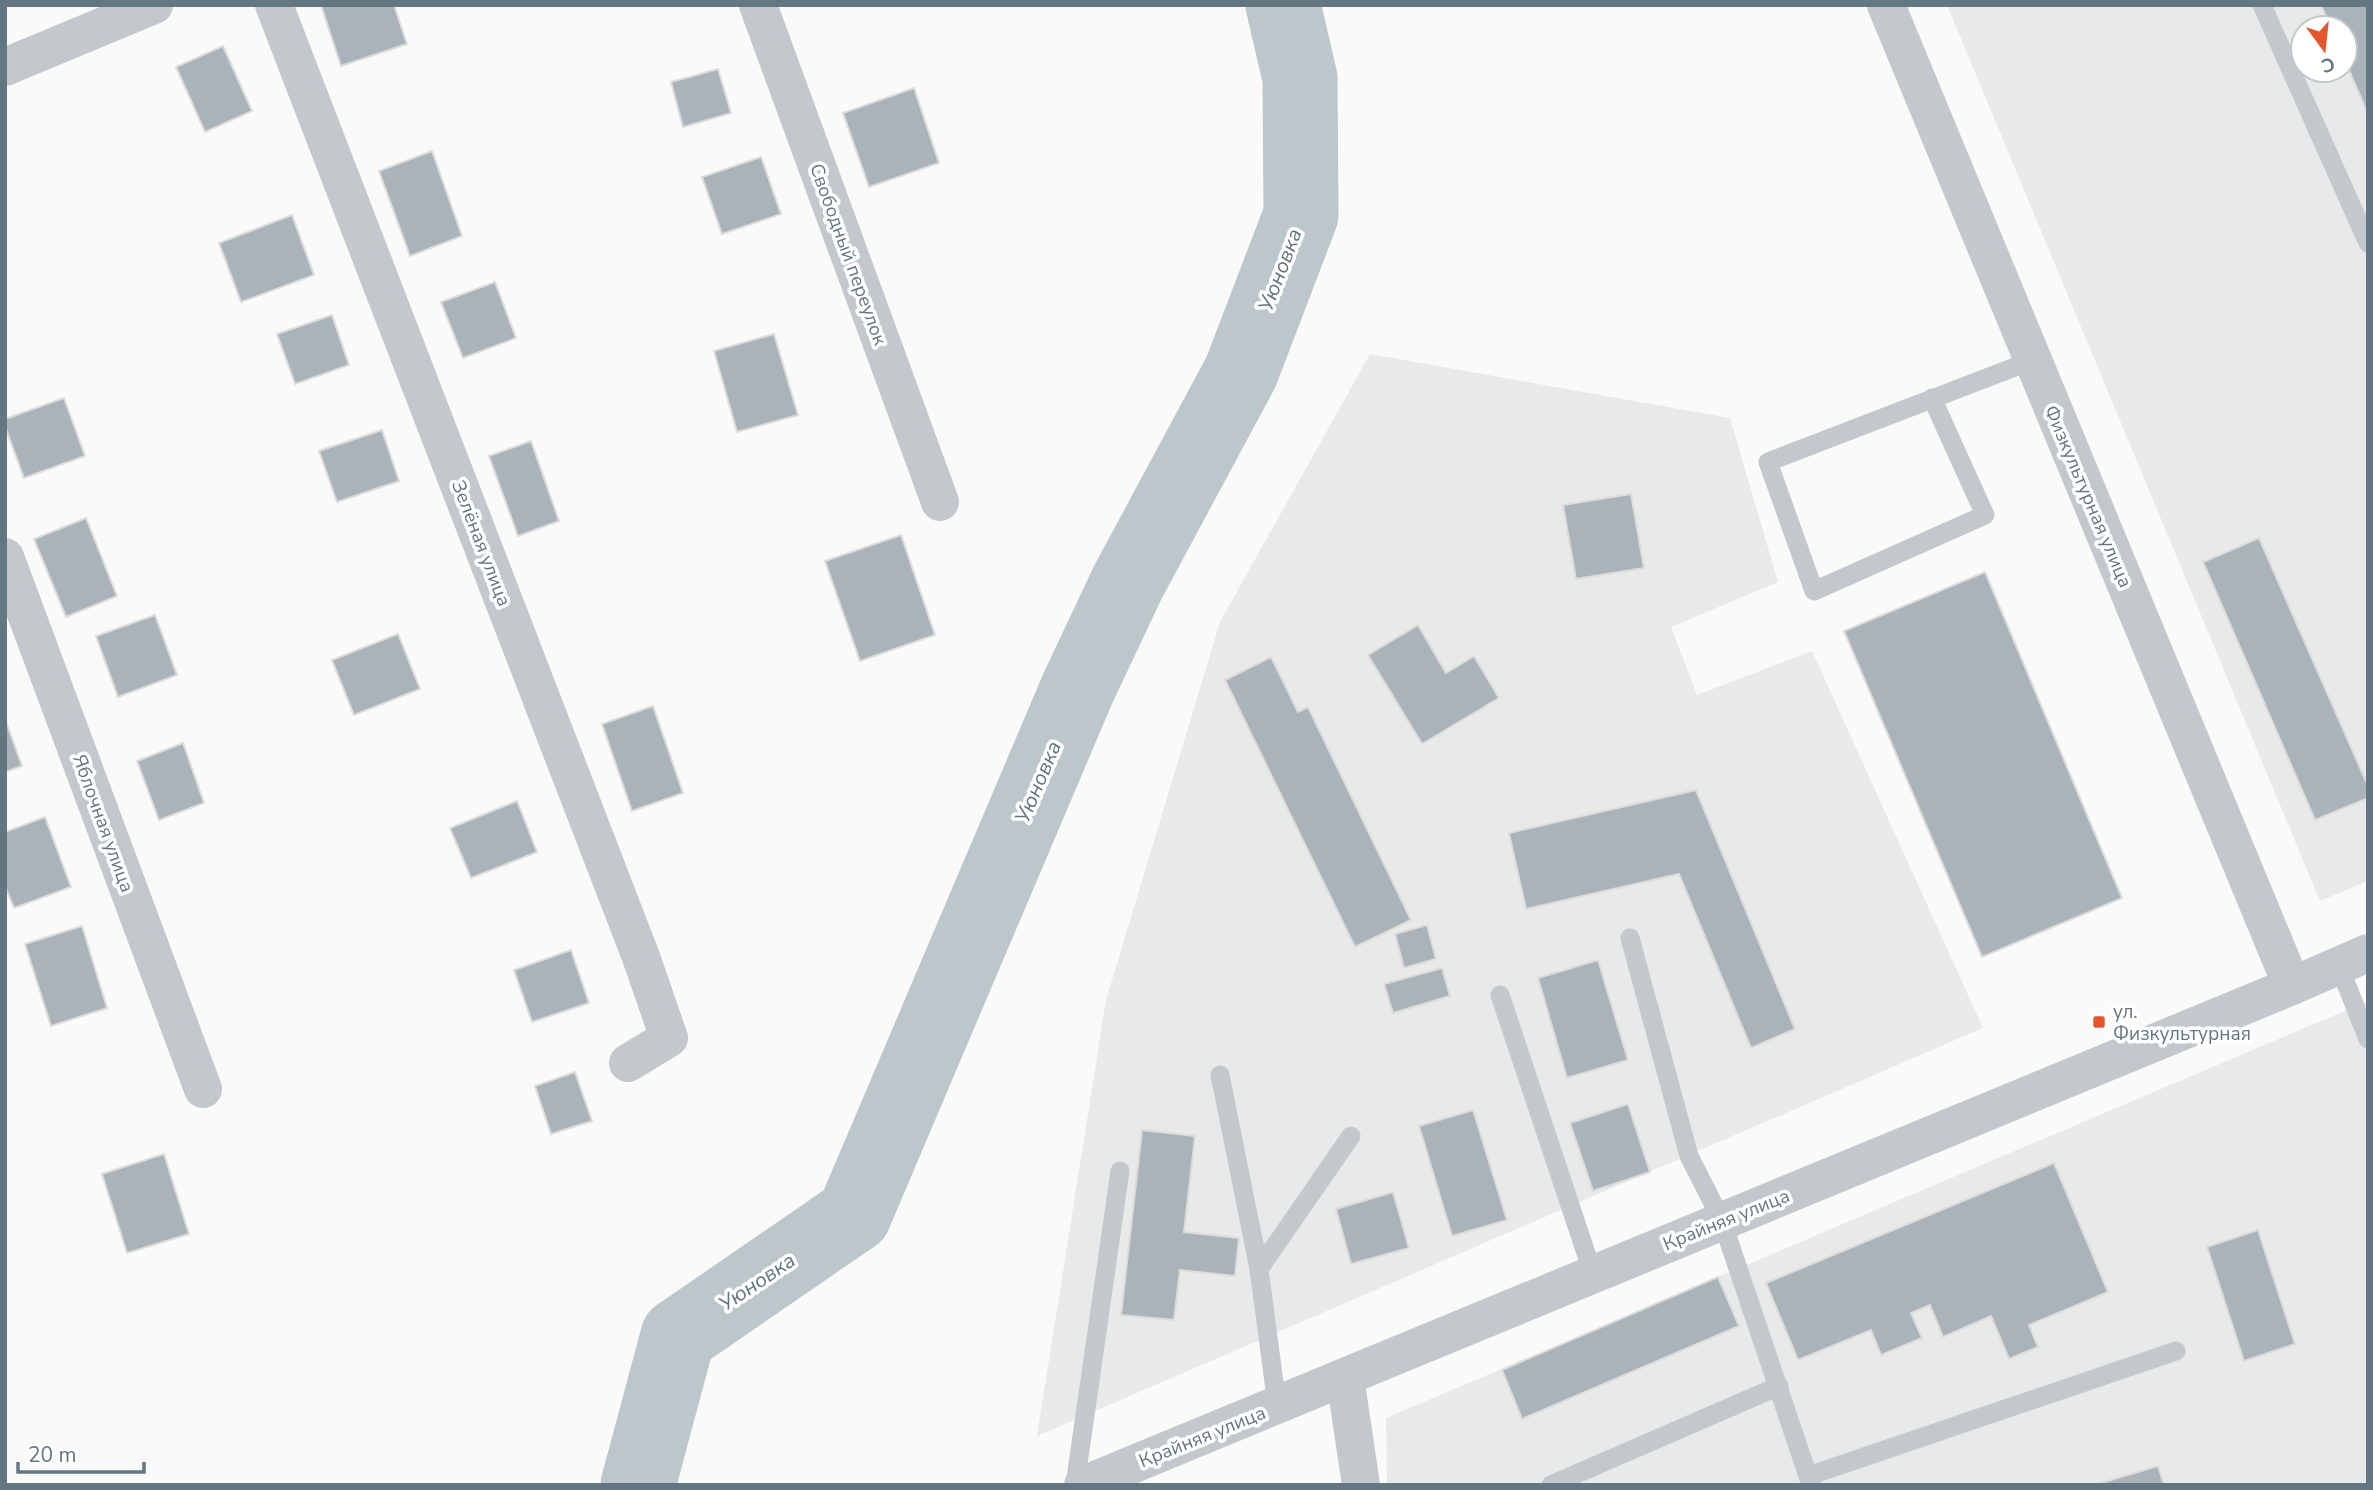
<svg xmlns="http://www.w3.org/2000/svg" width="2373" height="1490" font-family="'Nunito Sans',sans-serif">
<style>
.built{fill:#e8e9e9;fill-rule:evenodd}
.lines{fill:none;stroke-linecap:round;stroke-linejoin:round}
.river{stroke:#bbc7cb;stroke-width:75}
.building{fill:#aab3b9;stroke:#dcdcda;stroke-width:2}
.service{stroke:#c3c8cc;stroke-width:19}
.minor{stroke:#c3c8cc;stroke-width:38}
.tertiary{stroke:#c3c8cc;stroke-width:38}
.poi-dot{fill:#e4572e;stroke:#fff;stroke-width:2.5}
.labels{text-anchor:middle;stroke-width:7;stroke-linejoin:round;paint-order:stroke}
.street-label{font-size:19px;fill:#657683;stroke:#fff}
.poi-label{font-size:19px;fill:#657683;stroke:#fff;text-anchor:start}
.water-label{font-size:21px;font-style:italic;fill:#60757c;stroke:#fff}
</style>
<rect width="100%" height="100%" fill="#fafaf8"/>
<!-- built -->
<g class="built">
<path d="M1947 5H2368V881L2320 901ZM2303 28H2345V70H2303Z"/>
<path d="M1370 354 1730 418 1778 582 1671 627 1697 695 1812 651 1983 1028 1037 1436 1106 1000 1220 622Z"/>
<path d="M2368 1001V1485H1387L1386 1418Z"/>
</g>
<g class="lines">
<!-- river -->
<path class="river" d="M638 1485 678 1336 854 1215 1078 688 1128 582 1241 372 1301 215 1300 78 1283 5"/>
</g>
<!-- building -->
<g class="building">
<path d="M321 5H394L407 44 341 66Z"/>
<path d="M2321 5H2368V114L2345 61V28H2331Z"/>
<path d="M223 46 252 111 205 132 176 67Z"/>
<path d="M718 69 731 113 683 127 671 82Z"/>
<path d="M914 88 939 163 869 187 843 113Z"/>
<path d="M432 151 462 236 410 256 379 171Z"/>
<path d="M761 157 781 214 722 234 702 177Z"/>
<path d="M292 215 314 275 241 302 219 243Z"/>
<path d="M495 282 516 338 463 358 441 302Z"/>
<path d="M332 315 349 365 295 384 277 334Z"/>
<path d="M774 334 798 415 737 432 714 351Z"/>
<path d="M64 398 85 456 24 478 5 426V419Z"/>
<path d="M382 430 399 481 337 502 319 451Z"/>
<path d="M531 441 559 521 518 536 489 456Z"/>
<path d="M1631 494 1644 568 1576 579 1563 505Z"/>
<path d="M86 518 117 596 66 617 34 539Z"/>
<path d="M901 535 935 635 860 661 825 561Z"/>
<path d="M2259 538 2368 786V798L2315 820 2203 562Z"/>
<path d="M1985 572 2122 898 1982 957 1844 631Z"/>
<path d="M155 615 177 675 118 697 96 636Z"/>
<path d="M1418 625 1446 673 1474 656 1499 698 1422 744 1368 655Z"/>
<path d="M398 634 420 689 354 715 332 660Z"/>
<path d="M1271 657 1298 712 1308 707 1411 920 1355 947 1225 680Z"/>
<path d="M653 706 683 793 632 811 602 724Z"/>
<path d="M5 719 22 766 5 772Z"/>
<path d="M183 743 204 803 159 820 137 761Z"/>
<path d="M1696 790 1795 1029 1751 1048 1679 874 1526 909 1509 833Z"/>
<path d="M517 801 537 852 471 878 450 828Z"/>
<path d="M45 817 71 887 14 908 5 886V832Z"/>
<path d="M1427 925 1436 959 1404 968 1395 934Z"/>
<path d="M82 926 107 1008 51 1026 25 944Z"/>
<path d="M571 950 589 1003 532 1022 514 970Z"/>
<path d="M1598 960 1628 1060 1567 1078 1538 978Z"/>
<path d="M1442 968 1450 996 1393 1013 1384 984Z"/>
<path d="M575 1072 592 1121 551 1134 535 1086Z"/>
<path d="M1628 1104 1650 1172 1593 1191 1570 1123Z"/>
<path d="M1473 1110 1507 1220 1452 1236 1419 1126Z"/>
<path d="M1142 1130 1195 1136 1184 1232 1239 1238 1235 1276 1180 1270 1174 1320 1121 1315Z"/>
<path d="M164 1154 189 1234 127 1253 102 1174Z"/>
<path d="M2054 1163 2108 1292 2029 1325 2038 1347 2009 1359 1991 1316 1943 1337 1930 1305 1911 1313 1922 1338 1881 1355 1871 1330 1798 1360 1766 1283Z"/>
<path d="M1393 1192 1409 1248 1351 1264 1336 1209Z"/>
<path d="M2258 1230 2295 1344 2244 1361 2207 1247Z"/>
<path d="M1718 1277 1739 1326 1522 1419 1502 1370Z"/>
<path d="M2158 1466 2164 1485H2094Z"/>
</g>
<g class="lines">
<!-- service -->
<g class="service">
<path d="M2262 5 2368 243"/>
<path d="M1932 398 1985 515 1814 591 1768 462 2033 360"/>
<path d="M1630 938 1689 1156 1722 1221 1811 1485"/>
<path d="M2339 966 2368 1039"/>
<path d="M1500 995 1593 1274"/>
<path d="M1220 1075 1259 1269"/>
<path d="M1277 1405 1259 1269 1351 1136"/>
<path d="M1808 1476 2176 1351"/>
<path d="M1075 1485 1120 1171"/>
<path d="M1551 1485 1779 1386"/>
</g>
<!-- minor -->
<g class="minor">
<path d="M274 5 641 957 669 1038 628 1063"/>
<path d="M758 5 940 502"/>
<path d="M5 67 154 5"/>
<path d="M5 557 203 1089"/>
<path d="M1345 1377 1361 1485"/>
</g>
<!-- tertiary -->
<g class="tertiary">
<path d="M1886 5 2292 986"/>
<path d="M1083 1485 2292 986 2368 953"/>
</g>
</g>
<!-- markers -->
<rect class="poi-dot" x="2092" y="1015" width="14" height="14" rx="3.5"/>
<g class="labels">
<!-- street labels -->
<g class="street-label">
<text transform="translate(849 254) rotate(70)" y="7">Свободный переулок</text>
<text transform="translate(2089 496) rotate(67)" y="7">Физкультурная улица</text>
<text transform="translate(482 543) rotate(69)" y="7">Зелёная улица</text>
<text transform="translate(104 823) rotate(70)" y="7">Яблочная улица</text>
<text transform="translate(1726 1219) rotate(-22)" y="7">Крайняя улица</text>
<text transform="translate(1202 1436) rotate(-22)" y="7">Крайняя улица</text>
</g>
<!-- poi labels -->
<g class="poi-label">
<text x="2113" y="1018">ул.<tspan x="2113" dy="22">Физкультурная</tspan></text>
</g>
<!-- water labels -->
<g class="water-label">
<text transform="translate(1280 270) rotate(-69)" y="7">Уюновка</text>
<text transform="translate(1038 782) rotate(-67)" y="7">Уюновка</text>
<text transform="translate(757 1282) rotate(-34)" y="7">Уюновка</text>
</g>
</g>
<!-- border -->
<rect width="2373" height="1490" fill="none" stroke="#657683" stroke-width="14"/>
<!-- north arrow -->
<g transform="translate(2324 49) rotate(165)"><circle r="33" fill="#ffffff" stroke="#c1c8cd" stroke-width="2"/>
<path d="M0-5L12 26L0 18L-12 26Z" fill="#e4572e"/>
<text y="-10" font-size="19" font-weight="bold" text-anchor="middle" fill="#657683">С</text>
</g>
<!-- scale -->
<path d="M18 1462v10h126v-10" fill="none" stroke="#657683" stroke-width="3.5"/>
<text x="28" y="1462" font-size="21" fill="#657683" stroke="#ffffff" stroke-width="5" paint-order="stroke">20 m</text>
</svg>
